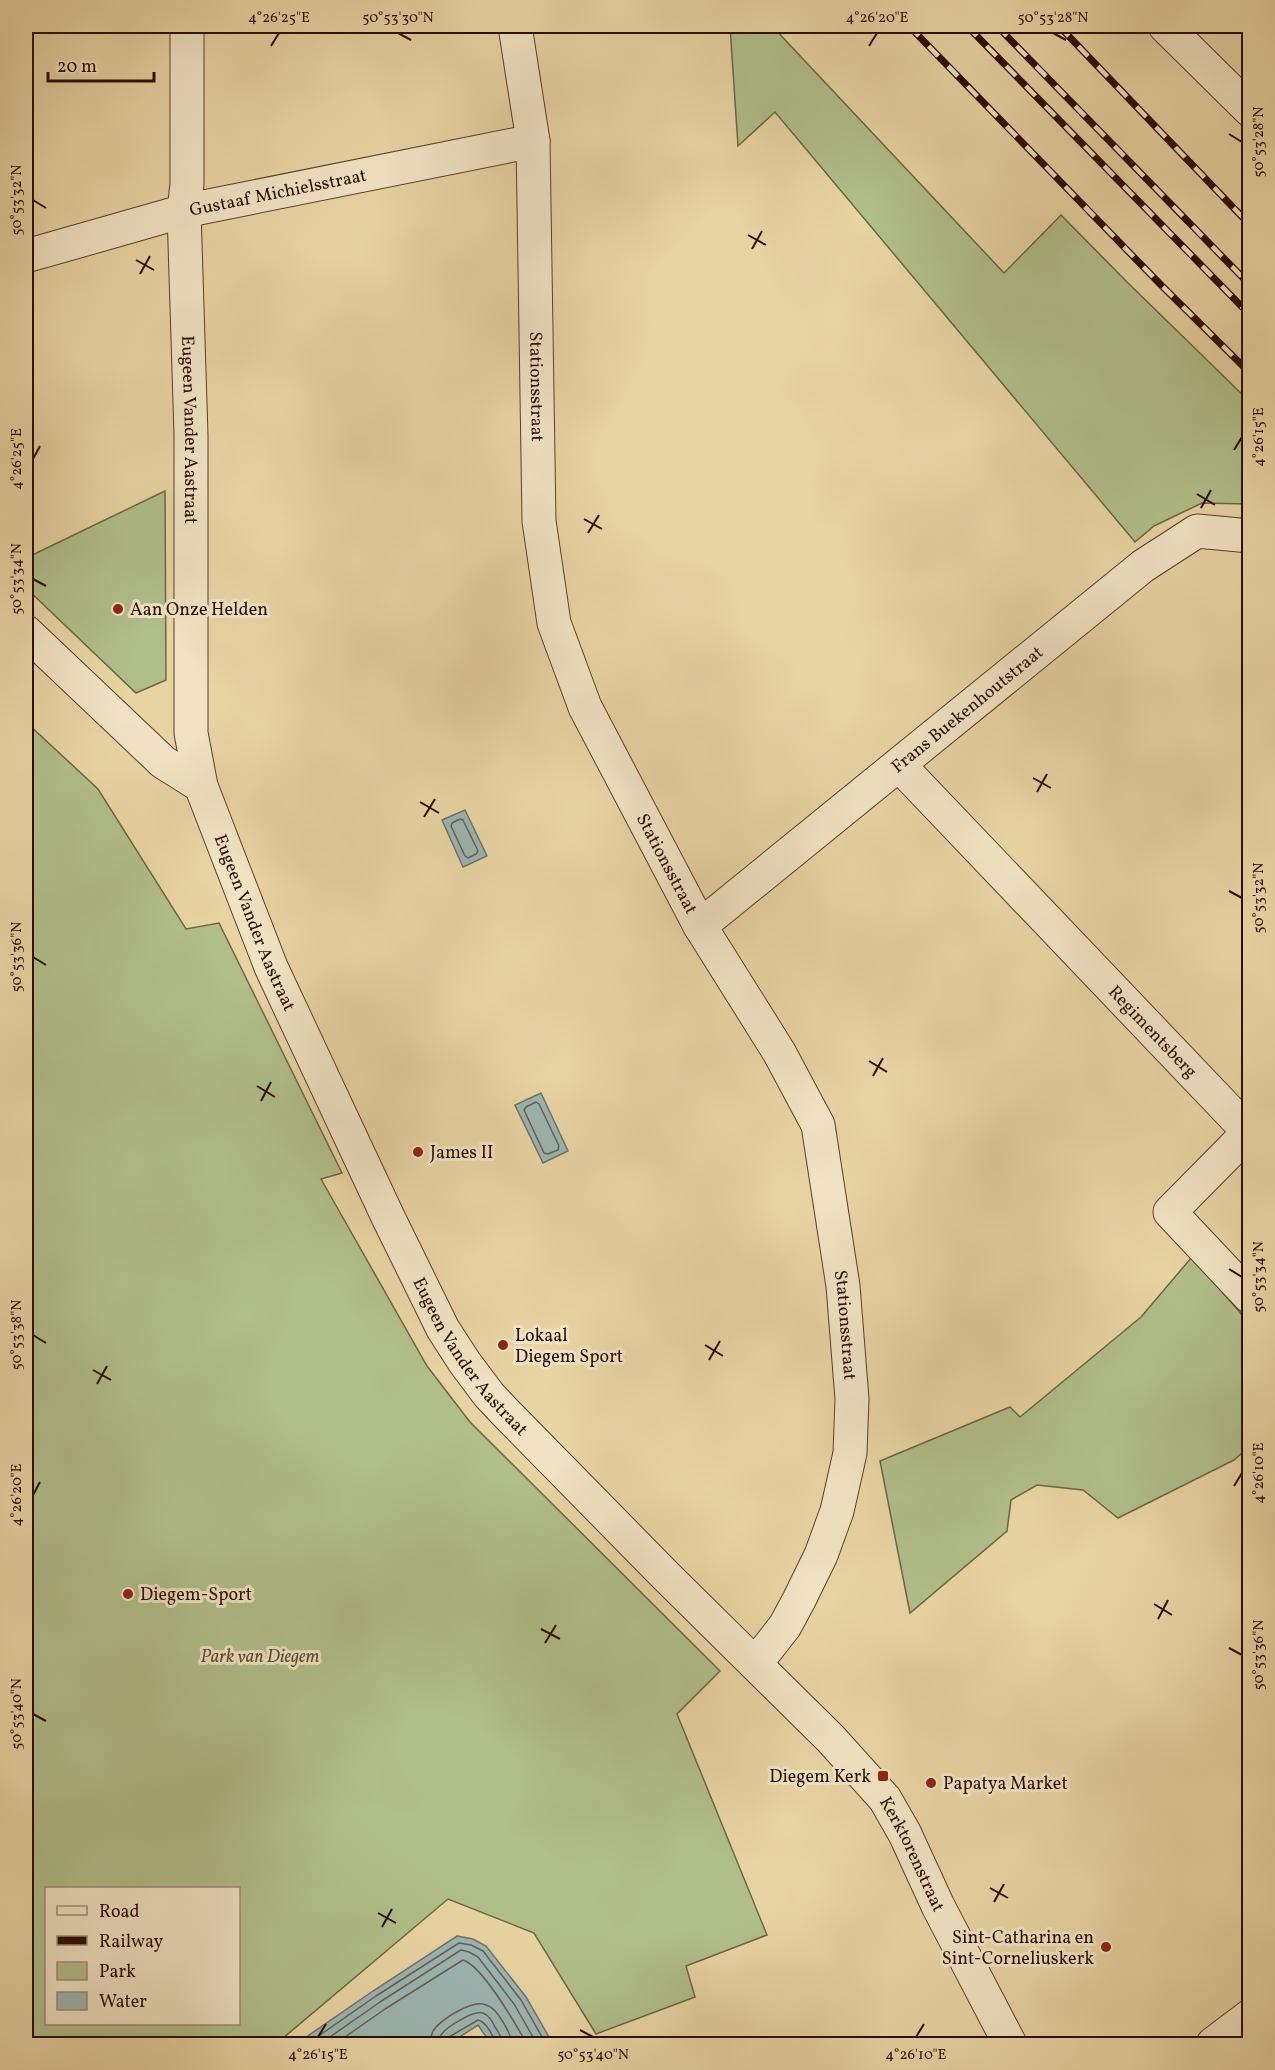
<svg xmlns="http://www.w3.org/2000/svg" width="1275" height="2070" font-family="Vollkorn,serif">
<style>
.green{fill:#b0be8a;stroke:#6d6646;stroke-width:1.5;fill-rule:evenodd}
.water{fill:#9cb5b1;stroke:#6e726b;stroke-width:1.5}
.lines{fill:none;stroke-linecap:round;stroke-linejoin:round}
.shore{stroke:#636159;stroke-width:1.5}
.minor-casing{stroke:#5a3e2a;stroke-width:35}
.minor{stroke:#f0e2c3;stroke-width:33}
.rail-casing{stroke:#2a0d01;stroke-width:7}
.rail{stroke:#f0e2c3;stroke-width:4.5;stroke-dasharray:14;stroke-linecap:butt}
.ticks{fill:none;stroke:#2a0d01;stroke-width:2}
.poi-dot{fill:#8f2418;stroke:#f0e2c3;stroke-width:2}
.labels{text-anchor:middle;stroke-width:6;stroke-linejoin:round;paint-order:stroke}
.street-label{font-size:18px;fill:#2a0d01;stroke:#f0e2c3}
.poi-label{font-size:18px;fill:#2a0d01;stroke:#f0e2c3;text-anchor:start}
.park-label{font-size:18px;font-style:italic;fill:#594b31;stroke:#f0e2c3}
.neatline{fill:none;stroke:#2a0d01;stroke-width:2}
.ticks-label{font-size:15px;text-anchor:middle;fill:#2a0d01}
</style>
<rect width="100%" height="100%" fill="#e8d3a3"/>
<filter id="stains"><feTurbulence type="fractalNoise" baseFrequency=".00333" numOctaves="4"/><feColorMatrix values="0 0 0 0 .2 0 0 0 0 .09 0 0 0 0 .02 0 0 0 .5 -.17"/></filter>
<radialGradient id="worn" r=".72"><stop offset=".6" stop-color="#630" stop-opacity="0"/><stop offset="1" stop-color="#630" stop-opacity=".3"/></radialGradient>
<!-- green -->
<g class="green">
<path d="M730 26H772L1004 273 1061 215 1127 282 1249 401V504L1202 503 1154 526 1135 542 775 112 738 146Z"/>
<path d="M165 491 166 680 136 693 26 588V558Z"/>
<path d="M26 722 98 789 186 929 219 923 342 1173 321 1179 427 1366 470 1422 720 1671 677 1714 767 1935 686 1966 695 1997 596 2034 534 1933 448 1899 276 2044H26ZM238 1888V2024H46V1888Z"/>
<path d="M1192 1257 1249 1323V1447L1234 1460 1118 1518 1083 1490 1037 1485 1011 1500 1007 1531 910 1613 880 1461 1010 1407 1020 1417 1141 1317Z"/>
</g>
<!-- water -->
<g class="water">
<path d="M465 810 487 856 463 867 442 820Z"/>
<path d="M541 1093 568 1151 543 1163 515 1105Z"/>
<path d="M457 1936 473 1939 486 1946 526 1997 553 2044H491L478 2025 449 2044H296L373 1991Z"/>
</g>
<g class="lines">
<!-- shore -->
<g class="shore">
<path d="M460 819 463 820 478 851 476 854 468 858 465 856 451 826 452 823Z"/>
<path d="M536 1102 539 1104 559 1146 558 1150 548 1154 544 1153 524 1110 526 1107Z"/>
<path d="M307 2044 376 1996 459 1943 471 1945 483 1951 521 2000 546 2044"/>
<path d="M320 2044 380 2002 461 1950 469 1952 478 1957 514 2004 537 2044"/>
<path d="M335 2044 385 2009 463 1960C483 1966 516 2025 527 2044"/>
<path d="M430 2044C430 2039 431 2035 433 2031 440 2020 470 2001 483 2004 493 2006 498 2014 503 2022 508 2030 511 2036 512 2044"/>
<path d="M439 2044C439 2040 439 2039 441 2035 446 2027 474 2010 483 2013 489 2015 492 2021 495 2027 499 2033 502 2037 503 2044"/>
<path d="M446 2044 449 2037 478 2020C486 2022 494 2036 495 2044"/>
</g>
<!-- minor casing -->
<g class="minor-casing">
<g id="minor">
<path id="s1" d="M187 26V184L184 211 191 435V733L201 786 271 967 388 1217 443 1329 465 1363 489 1395 504 1411 665 1575 831 1739 885 1799 905 1834 938 1906 1010 2044"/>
<path id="s2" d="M515 26 533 141 539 521 554 623 585 707 700 926 779 1052 818 1125 843 1286 852 1399 850 1453 837 1511 821 1555 799 1600 785 1626 756 1663"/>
<path d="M1165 26 1250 110"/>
<path id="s3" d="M26 256 184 211 533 141"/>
<path d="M26 632 163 762 201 786"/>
<path id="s4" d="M899 765 1249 1132 1170 1212 1250 1297"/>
<path id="s5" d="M700 926 1143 566 1197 531 1250 536"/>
<path d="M1213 2044 1250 2016"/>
</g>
</g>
<!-- minor -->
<use href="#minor" class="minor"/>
<!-- rail casing -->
<g class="rail-casing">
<g id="rail">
<path d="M909 26 1160 284 1250 373"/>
<path d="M967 26 1250 315"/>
<path d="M997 26 1250 285"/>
<path d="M1059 26 1250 225"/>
</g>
</g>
<!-- rail -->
<use href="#rail" class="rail"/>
</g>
<!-- ticks -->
<path class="ticks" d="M398 33 411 40M1053 33 1066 40M271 46 279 33M869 46 877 33M1229 134 1242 142M33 200 46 208M748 235 766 245M752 249 762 231M136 260 154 270M140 274 150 256M1234 450 1242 437M33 459 40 446M1197 494 1215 505M1201 508 1211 490M584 519 602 529M588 533 599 515M33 579 46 586M1033 778 1051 788M1037 792 1047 774M420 802 439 813M424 817 435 799M1229 891 1242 898M33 957 46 965M869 1061 887 1072M873 1076 883 1058M257 1086 275 1097M261 1101 271 1082M1229 1269 1242 1277M33 1335 46 1343M705 1345 723 1356M709 1360 720 1341M93 1370 111 1380M97 1384 107 1366M1234 1486 1242 1473M33 1495 40 1482M1154 1604 1172 1615M1158 1619 1168 1600M541 1629 560 1639M545 1643 556 1625M1229 1648 1242 1655M33 1714 46 1721M990 1888 1008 1898M994 1902 1004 1884M378 1913 396 1923M382 1927 392 1909M580 2030 593 2037M318 2037 326 2024M916 2037 924 2024"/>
<!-- markers -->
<g class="poi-dot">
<circle cx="118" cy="609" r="6"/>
<circle cx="418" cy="1152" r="6"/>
<circle cx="503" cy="1345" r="6"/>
<circle cx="128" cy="1594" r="6"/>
<rect x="877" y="1770" width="12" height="12" rx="3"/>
<circle cx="931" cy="1783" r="6"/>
<circle cx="1106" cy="1947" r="6"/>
</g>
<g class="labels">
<!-- street labels -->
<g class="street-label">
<text dy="6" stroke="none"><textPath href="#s3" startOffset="260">Gustaaf Michielsstraat</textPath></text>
<text dy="6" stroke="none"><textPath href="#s2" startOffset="362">Stationsstraat</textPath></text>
<text dy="6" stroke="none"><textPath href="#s1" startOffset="404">Eugeen Vander Aastraat</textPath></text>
<text dy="6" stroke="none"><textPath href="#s5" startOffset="344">Frans Buekenhoutstraat</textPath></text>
<text dy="6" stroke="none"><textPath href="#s2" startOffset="866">Stationsstraat</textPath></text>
<text dy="6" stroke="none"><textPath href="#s1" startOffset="908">Eugeen Vander Aastraat</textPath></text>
<text dy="6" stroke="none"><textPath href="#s4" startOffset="368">Regimentsberg</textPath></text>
<text dy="6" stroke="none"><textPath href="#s2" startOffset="1370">Stationsstraat</textPath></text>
<text dy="6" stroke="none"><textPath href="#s1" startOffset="1394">Eugeen Vander Aastraat</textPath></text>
<text dy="6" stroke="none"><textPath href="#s1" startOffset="2064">Kerktorenstraat</textPath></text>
</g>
<!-- poi labels -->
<g class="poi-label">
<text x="130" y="615">Aan Onze Helden</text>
<text x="430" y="1158">James II</text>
<text x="515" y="1341">Lokaal<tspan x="515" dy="21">Diegem Sport</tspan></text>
<text x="140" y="1600">Diegem-Sport</text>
<text x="871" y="1782" text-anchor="end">Diegem Kerk</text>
<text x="943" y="1789">Papatya Market</text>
<text x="1094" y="1943" text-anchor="end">Sint-Catharina en<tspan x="1094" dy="21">Sint-Corneliuskerk</tspan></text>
</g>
<!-- park labels -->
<g class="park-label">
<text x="260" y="1662">Park van Diegem</text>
</g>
</g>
<!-- margin -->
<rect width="1275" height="2070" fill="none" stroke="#e8d3a3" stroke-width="66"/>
<!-- legend -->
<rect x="45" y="1887" width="195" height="138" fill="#f0e2c3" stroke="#a18d75" stroke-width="1.5"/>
<rect x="57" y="1906" width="30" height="9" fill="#f0e2c3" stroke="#a18d75" stroke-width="1.5"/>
<text x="99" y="1917" font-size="18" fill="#2a0d01">Road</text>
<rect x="57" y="1936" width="30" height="9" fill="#2a0d01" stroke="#a18d75" stroke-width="1.5"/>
<text x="99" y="1947" font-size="18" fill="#2a0d01">Railway</text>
<rect x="57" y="1962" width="30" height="18" fill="#b0be8a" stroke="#a18d75" stroke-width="1.5"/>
<text x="99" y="1977" font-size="18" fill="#2a0d01">Park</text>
<rect x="57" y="1992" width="30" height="18" fill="#9cb5b1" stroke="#a18d75" stroke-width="1.5"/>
<text x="99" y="2007" font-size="18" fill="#2a0d01">Water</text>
<!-- scale -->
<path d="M48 72v9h106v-9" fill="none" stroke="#2a0d01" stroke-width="3"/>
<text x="57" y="72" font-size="18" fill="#2a0d01" stroke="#f0e2c3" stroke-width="4.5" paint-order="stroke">20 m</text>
<rect x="33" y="33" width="1209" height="2004" class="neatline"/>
<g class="ticks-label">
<text x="279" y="22">4°26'25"E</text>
<text x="398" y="22">50°53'30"N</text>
<text x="877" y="22">4°26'20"E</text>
<text x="1053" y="22">50°53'28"N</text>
<text transform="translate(1258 142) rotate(-90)" y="5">50°53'28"N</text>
<text transform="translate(16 200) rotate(-90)" y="5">50°53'32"N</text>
<text transform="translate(1258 437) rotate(-90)" y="5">4°26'15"E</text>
<text transform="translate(16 459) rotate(-90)" y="5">4°26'25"E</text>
<text transform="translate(16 579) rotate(-90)" y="5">50°53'34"N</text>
<text transform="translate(1258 898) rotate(-90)" y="5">50°53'32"N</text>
<text transform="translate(16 957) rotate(-90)" y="5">50°53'36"N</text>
<text transform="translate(1258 1277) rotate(-90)" y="5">50°53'34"N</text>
<text transform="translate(16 1335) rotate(-90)" y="5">50°53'38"N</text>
<text transform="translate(1258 1473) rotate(-90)" y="5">4°26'10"E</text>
<text transform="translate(16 1495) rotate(-90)" y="5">4°26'20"E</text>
<text transform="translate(1258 1655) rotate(-90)" y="5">50°53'36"N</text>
<text transform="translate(16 1714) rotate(-90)" y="5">50°53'40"N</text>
<text x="318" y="2059">4°26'15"E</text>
<text x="593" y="2059">50°53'40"N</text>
<text x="916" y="2059">4°26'10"E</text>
</g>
<rect width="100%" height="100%" filter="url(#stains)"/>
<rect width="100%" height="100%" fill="url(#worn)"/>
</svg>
